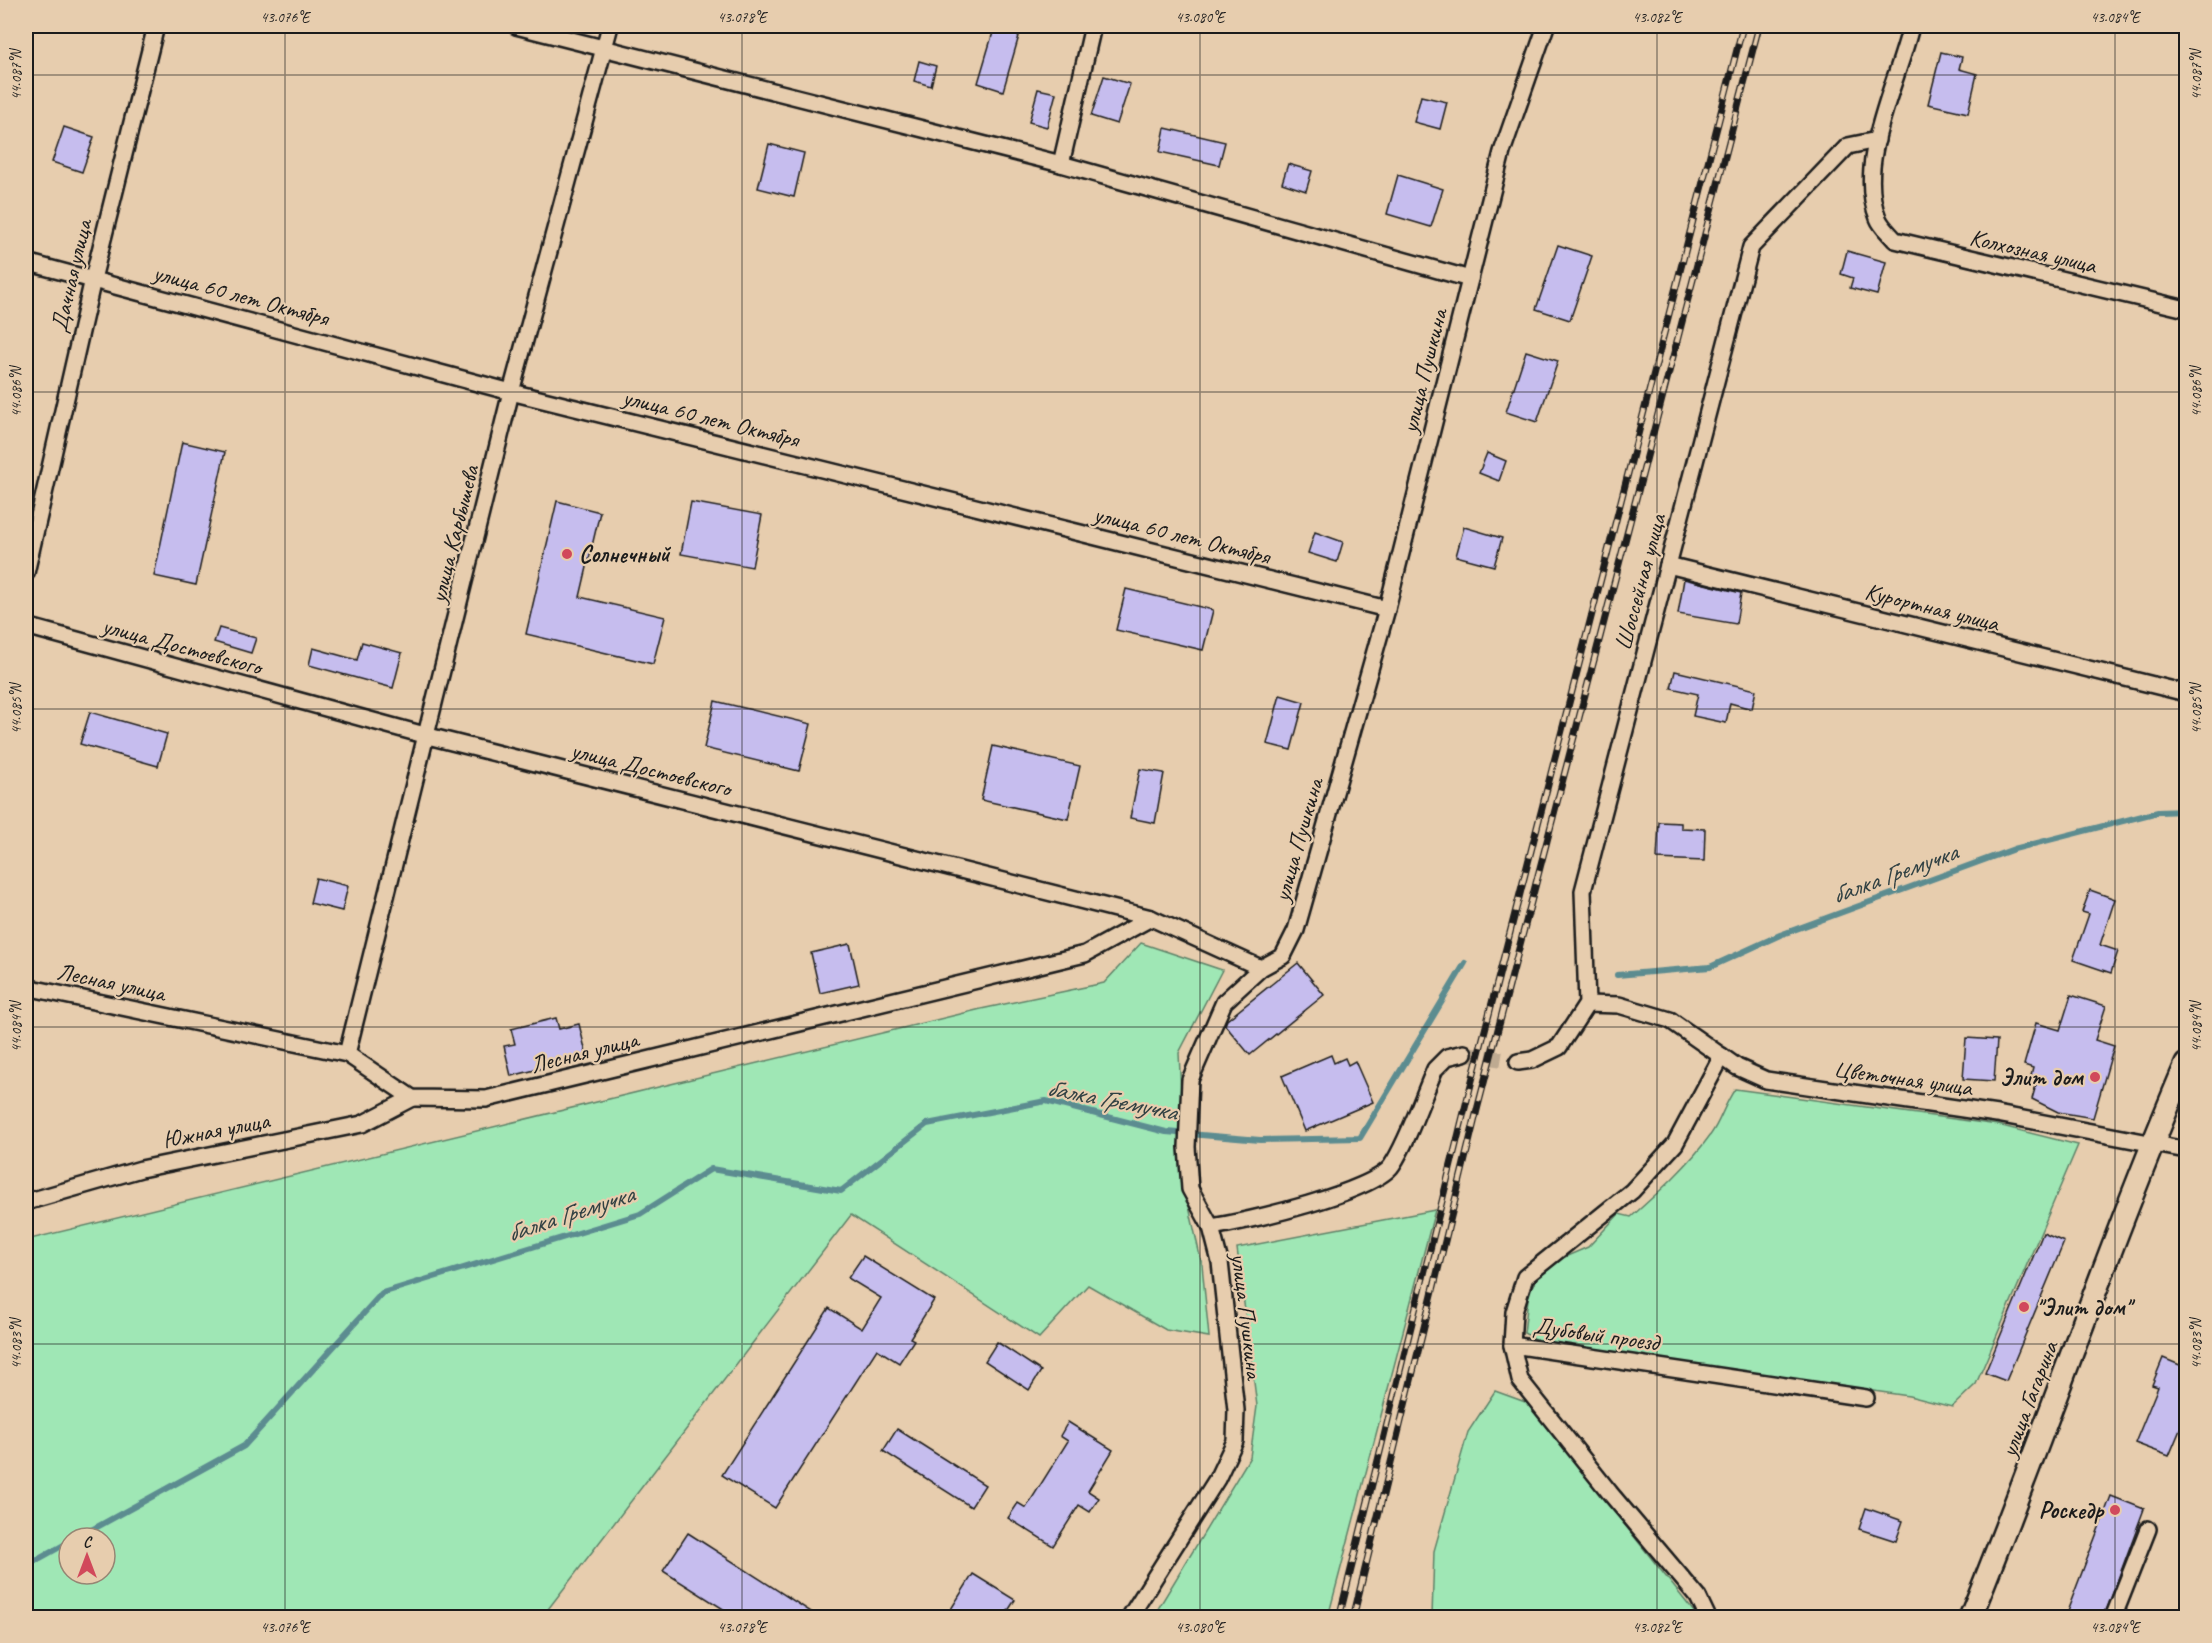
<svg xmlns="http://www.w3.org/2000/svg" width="2212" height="1643" font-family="Caveat,sans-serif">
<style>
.green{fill:#9fe7b5;stroke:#5e8268;stroke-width:1.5;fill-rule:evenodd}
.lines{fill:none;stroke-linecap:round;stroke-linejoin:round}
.stream{stroke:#5c8c90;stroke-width:6}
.building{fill:#c6bdee;stroke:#1c1c1c;stroke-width:1.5}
.street-tunnel{stroke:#beaa91;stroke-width:15;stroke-dasharray:15 8;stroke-linecap:butt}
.street-casing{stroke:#1c1c1c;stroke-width:20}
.secondary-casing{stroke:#1c1c1c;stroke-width:26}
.street{stroke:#e7cdae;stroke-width:15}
.secondary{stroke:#e7cdae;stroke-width:21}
.rail-casing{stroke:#1c1c1c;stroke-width:7}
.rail{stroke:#e7cdae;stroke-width:4.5;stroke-dasharray:14;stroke-linecap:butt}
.ticks{fill:none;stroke:#1c1c1c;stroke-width:1.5;stroke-opacity:0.45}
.poi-dot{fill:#d1495b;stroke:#e7cdae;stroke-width:2}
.labels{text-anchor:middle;stroke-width:4.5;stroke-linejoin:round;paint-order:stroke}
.street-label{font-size:24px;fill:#1c1c1c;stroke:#e7cdae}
.poi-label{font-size:24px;font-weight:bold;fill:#1c1c1c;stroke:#e7cdae;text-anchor:start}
.water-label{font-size:26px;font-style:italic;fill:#314143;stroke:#e7cdae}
.neatline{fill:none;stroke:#1c1c1c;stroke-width:2}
.ticks-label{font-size:15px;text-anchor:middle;fill:#1c1c1c}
</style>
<rect width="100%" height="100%" fill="#e7cdae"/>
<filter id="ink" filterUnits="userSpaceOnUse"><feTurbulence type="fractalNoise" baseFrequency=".0167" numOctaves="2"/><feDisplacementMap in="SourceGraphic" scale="12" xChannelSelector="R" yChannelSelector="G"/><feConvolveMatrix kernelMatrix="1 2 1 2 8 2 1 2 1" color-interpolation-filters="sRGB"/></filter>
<g filter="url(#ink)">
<!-- green -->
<g class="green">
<path d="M1141 943 1222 970 1179 1053 1186 1193 1202 1265 1209 1337 1166 1330 1088 1285 1039 1338 851 1215 542 1617H26V1240L981 1009 1104 983ZM69 1538H105V1574H69Z"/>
<path d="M1735 1089 1998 1125 2078 1145 1976 1384 1952 1407 1909 1396 1547 1345 1524 1333 1529 1291 1546 1265 1588 1247 1619 1214 1631 1217C1659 1192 1689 1165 1711 1134 1721 1120 1724 1105 1735 1089Z"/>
<path d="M1435 1210 1328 1617H1153L1250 1457 1257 1406 1237 1248Z"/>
<path d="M1495 1391 1528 1403 1698 1617H1432L1434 1551 1468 1432Z"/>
</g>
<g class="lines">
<!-- stream -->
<g class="stream">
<path d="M1617 975 1710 967 1780 935 2014 849 2158 812 2186 811"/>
<path d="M77 1538 244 1446 382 1293 640 1214 711 1169 841 1191 927 1124 1046 1101 1166 1132 1260 1140 1360 1138 1465 963"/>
<path d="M26 1566 69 1542"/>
</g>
</g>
<!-- building -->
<g class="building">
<path d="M994 29 1019 36 1003 91 978 83Z"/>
<path d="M1941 52 1962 57 1959 69 1977 74 1968 113 1928 104Z"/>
<path d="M919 61 936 66 931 86 914 81Z"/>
<path d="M1104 76 1130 84 1117 124 1091 116Z"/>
<path d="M1038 89 1056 93 1047 127 1029 122Z"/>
<path d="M1421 96 1447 102 1440 129 1414 122Z"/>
<path d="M64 127 94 137 82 172 52 162Z"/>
<path d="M1165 128 1225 142 1219 165 1160 152Z"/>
<path d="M769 144 804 153 794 197 758 188Z"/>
<path d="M1288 164 1312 171 1306 191 1282 183Z"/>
<path d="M1398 175 1443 189 1431 227 1387 214Z"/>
<path d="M1558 245 1592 256 1570 320 1536 309Z"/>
<path d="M1847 251 1886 262 1877 295 1850 288 1853 278 1841 274Z"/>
<path d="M1526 351 1558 361 1537 422 1506 412Z"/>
<path d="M182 442 225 452 196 585 154 576Z"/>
<path d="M1487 453 1506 461 1499 481 1479 473Z"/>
<path d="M557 501 600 512 580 597 665 617 653 664 526 634Z"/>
<path d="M691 502 762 515 752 567 681 554Z"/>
<path d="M1464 527 1502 538 1494 566 1456 556Z"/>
<path d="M1315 532 1343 542 1337 562 1308 553Z"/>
<path d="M1684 579 1741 593 1736 624 1678 614Z"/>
<path d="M1126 589 1213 610 1203 650 1116 630Z"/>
<path d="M219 628 256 638 251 653 214 642Z"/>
<path d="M362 642 402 653 393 688 309 665 313 648 357 660Z"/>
<path d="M1675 671 1756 690 1752 709 1730 703 1726 723 1693 716 1698 694 1671 688Z"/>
<path d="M1280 695 1304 702 1291 750 1267 744Z"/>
<path d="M715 701 811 724 799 771 704 748Z"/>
<path d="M90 712 167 734 158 766 80 744Z"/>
<path d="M993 746 1080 766 1068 819 981 800Z"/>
<path d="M1140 769 1164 773 1155 823 1130 818Z"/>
<path d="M1659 822 1681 823V828L1705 829 1704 861 1657 859Z"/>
<path d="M316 878 348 886 342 911 310 903Z"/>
<path d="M2090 890 2115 899 2100 945 2118 951 2111 973 2073 960 2089 914 2082 912Z"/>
<path d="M850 944 859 984 820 993 811 953Z"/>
<path d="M1298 963 1324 995 1250 1055 1225 1025 1227 1020Z"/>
<path d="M2071 995 2106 1006 2095 1040 2114 1046 2093 1118 2058 1112 2032 1099 2038 1078 2031 1076 2033 1068 2024 1065 2036 1023 2060 1030Z"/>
<path d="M556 1018 559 1029 579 1024 587 1057 511 1076 504 1046 515 1044 511 1029Z"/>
<path d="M1966 1038 1997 1040 1994 1081 1963 1079Z"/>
<path d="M1331 1055 1334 1063 1345 1058 1348 1065 1355 1061 1373 1102 1305 1131 1282 1076Z"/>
<path d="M2043 1233 2064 1242 2006 1381 1985 1373Z"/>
<path d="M863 1256 934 1300 910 1338 914 1340 899 1363 877 1349 775 1508 722 1475 829 1308 862 1329 881 1298 848 1278Z"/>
<path d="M997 1342 1041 1371 1029 1390 985 1361Z"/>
<path d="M2163 1358 2187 1368V1413L2169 1456 2135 1443 2158 1387 2152 1385Z"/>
<path d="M1068 1422 1113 1450 1088 1491 1099 1498 1090 1512 1079 1505 1053 1546 1008 1518 1018 1503 1026 1508 1068 1441 1060 1436Z"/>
<path d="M897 1429 985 1485 971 1507 883 1451Z"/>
<path d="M2111 1496 2144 1509 2104 1617H2065Z"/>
<path d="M1866 1508 1903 1521 1896 1541 1859 1529Z"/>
<path d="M688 1533 819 1617H736L663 1571Z"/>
<path d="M973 1574 1015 1600 1004 1617H946Z"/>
</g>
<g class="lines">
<!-- street-tunnel -->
<path class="street-tunnel" d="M1464 1053 1518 1062"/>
<!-- street casing -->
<g class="street-casing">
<g id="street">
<path d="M516 26 1061 164 1470 279"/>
<path d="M1911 26C1898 82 1855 162 1878 218 1881 226 1889 233 1895 240L2186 309"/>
<path d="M1061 164 1093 26"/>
<path d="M26 262 511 392 1387 609"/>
<path d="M1668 565 2186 693"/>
<path d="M26 573 93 279 156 26"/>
<path d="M26 626 428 736 1151 918 1261 968"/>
<path d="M26 987 347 1054 412 1098 486 1099 1085 954 1151 918"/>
<path d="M1587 1004 1619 1005 1670 1020 1737 1067 1766 1080 1997 1114 2186 1150"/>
<path d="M347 1054 511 392 610 26"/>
<path d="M1518 1062 1532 1060 1559 1047 1587 1004 1583 891 1751 247 1848 146 1877 140"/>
<path d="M26 1202 141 1169 362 1124 412 1098"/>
<path d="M1211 1227C1245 1222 1375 1192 1392 1165 1408 1141 1423 1096 1435 1069L1447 1057 1464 1053"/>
<path d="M1512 1345 1866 1398"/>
<path d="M1129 1618 1217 1479 1235 1441 1236 1410 1220 1262 1211 1227 1190 1189 1187 1147 1190 1080 1224 1002 1261 968 1283 956 1296 930 1387 609 1502 152 1546 26"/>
<path d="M1708 1618 1698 1597 1610 1493 1520 1380 1512 1345 1514 1312 1525 1277 1632 1191 1675 1144 1722 1056"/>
<path d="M2113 1618 2148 1529"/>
</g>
</g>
<!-- secondary casing -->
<g class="secondary-casing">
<path id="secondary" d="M1970 1618C2045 1434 2108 1246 2186 1064"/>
</g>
<!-- street -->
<use href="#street" class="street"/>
<!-- secondary -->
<use href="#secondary" class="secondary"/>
<!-- rail casing -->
<g class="rail-casing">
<g id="rail">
<path d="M1339 1618 1467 1100 1743 26"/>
<path d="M1353 1618 1478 1106 1759 26"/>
</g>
</g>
<!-- rail -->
<use href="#rail" class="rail"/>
</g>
</g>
<!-- ticks -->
<path class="ticks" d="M285 26V1618M742 26V1618M1200 26V1618M1657 26V1618M2115 26V1618M26 75H2186M26 392H2186M26 709H2186M26 1027H2186M26 1344H2186"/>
<!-- markers -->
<g class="poi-dot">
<circle cx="567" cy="554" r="6"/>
<circle cx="2095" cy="1077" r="6"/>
<circle cx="2024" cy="1307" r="6"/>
<circle cx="2115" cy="1510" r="6"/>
</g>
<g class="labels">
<!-- street labels -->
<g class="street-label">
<text transform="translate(2033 251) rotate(13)" y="8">Колхозная улица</text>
<text transform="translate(71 276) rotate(-77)" y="8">Дачная улица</text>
<text transform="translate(241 295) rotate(15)" y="8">улица 60 лет Октября</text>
<text transform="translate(1424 371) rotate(-76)" y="8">улица Пушкина</text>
<text transform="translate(711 418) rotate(14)" y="8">улица 60 лет Октября</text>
<text transform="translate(454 534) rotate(-76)" y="8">улица Карбышева</text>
<text transform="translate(1182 535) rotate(14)" y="8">улица 60 лет Октября</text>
<text transform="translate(1640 582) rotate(-75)" y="8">Шоссейная улица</text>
<text transform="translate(1932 607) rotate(14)" y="8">Курортная улица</text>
<text transform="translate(182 646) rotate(15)" y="8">улица Достоевского</text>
<text transform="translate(651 769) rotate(14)" y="8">улица Достоевского</text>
<text transform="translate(1298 840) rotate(-74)" y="8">улица Пушкина</text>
<text transform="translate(111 982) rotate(12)" y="8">Лесная улица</text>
<text transform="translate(584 1052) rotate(-14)" y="8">Лесная улица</text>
<text transform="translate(1903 1078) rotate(8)" y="8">Цветочная улица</text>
<text transform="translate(216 1130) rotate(-11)" y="8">Южная улица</text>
<text transform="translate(1247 1316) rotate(83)" y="8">улица Пушкина</text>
<text transform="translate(1596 1334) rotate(8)" y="8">Дубовый проезд</text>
<text transform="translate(2029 1399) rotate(-69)" y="8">улица Гагарина</text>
</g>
<!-- poi labels -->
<g class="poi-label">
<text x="579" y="562">Солнечный</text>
<text x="2083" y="1085" text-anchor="end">Элит дом</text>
<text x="2036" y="1315">"Элит дом"</text>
<text x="2103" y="1518" text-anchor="end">Роскедр</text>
</g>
<!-- water labels -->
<g class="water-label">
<text transform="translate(1894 873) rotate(-20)" y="9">балка Гремучка</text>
<text transform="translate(1112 1099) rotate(11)" y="9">балка Гремучка</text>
<text transform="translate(570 1213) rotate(-18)" y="9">балка Гремучка</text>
</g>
</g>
<!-- margin -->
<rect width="2212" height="1643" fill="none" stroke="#e7cdae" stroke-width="66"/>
<!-- north arrow -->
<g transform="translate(87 1556)"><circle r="28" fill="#e7cdae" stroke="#968674" stroke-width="1.5"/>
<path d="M0-4.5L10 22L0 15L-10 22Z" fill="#d1495b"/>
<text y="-9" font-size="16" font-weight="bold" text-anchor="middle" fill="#1c1c1c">С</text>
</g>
<rect x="33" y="33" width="2146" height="1577" class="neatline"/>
<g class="ticks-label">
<text x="285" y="22">43.076°E</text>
<text x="742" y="22">43.078°E</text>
<text x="1200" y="22">43.080°E</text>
<text x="1657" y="22">43.082°E</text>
<text x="2115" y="22">43.084°E</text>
<text transform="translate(16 75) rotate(-90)" y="5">44.087°N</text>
<text transform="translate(2196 75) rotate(-90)" y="5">44.087°N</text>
<text transform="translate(16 392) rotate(-90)" y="5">44.086°N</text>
<text transform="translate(2196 392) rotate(-90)" y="5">44.086°N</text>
<text transform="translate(16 709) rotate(-90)" y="5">44.085°N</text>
<text transform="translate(2196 709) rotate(-90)" y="5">44.085°N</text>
<text transform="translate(16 1027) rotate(-90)" y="5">44.084°N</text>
<text transform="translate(2196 1027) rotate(-90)" y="5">44.084°N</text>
<text transform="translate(16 1344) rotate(-90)" y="5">44.083°N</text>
<text transform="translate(2196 1344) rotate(-90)" y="5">44.083°N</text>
<text x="285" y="1632">43.076°E</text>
<text x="742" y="1632">43.078°E</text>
<text x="1200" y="1632">43.080°E</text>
<text x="1657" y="1632">43.082°E</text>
<text x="2115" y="1632">43.084°E</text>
</g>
</svg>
